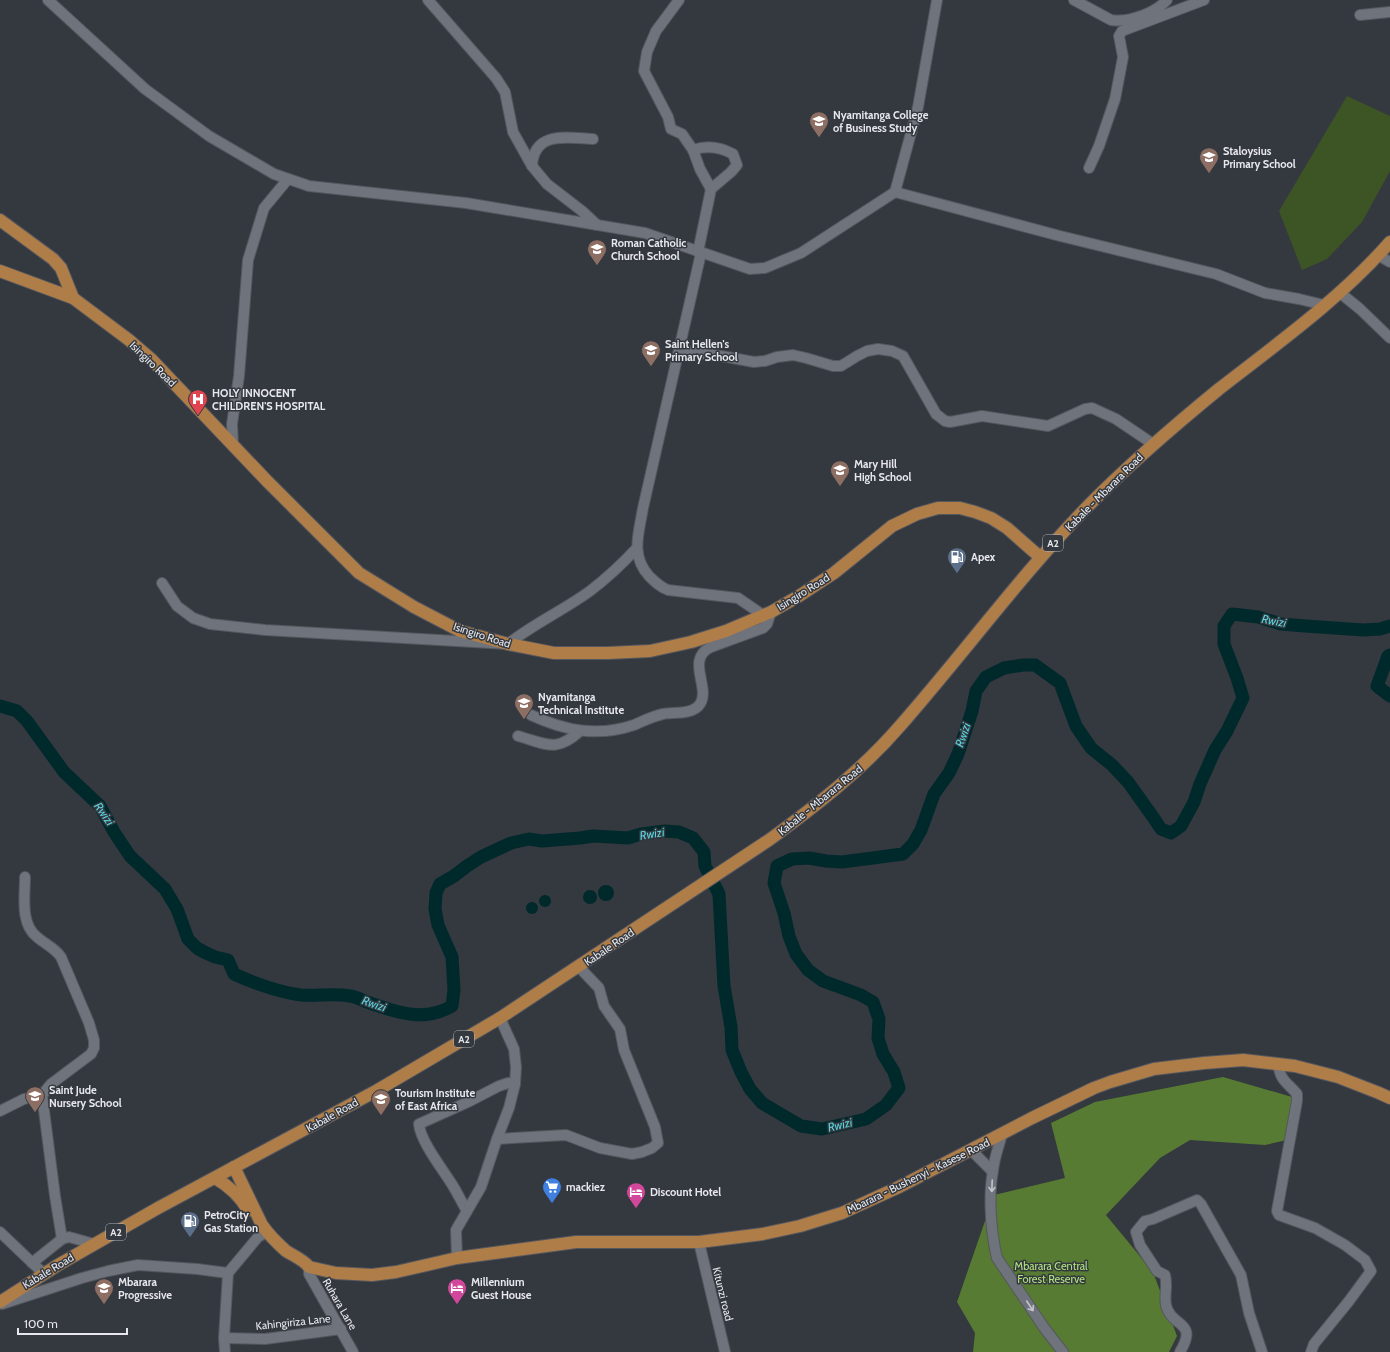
<svg xmlns="http://www.w3.org/2000/svg" width="1390" height="1352" font-family="Cabin,sans-serif">
<style>
.green{fill:#3d5525}
.forest{fill:#577b32}
.water{fill:#00292c}
.lines{fill:none;stroke-linecap:round;stroke-linejoin:round}
.river{stroke:#00292c;stroke-width:13}
.minor-casing{stroke:#55575e;stroke-width:12}
.major-casing{stroke:#55575e;stroke-width:14}
.minor{stroke:#6f737c;stroke-width:10}
.major{stroke:#af7d48;stroke-width:12}
.oneway{stroke:#c2c5cb}
.labels{text-anchor:middle;stroke-width:3;stroke-linejoin:round;paint-order:stroke}
.shield{fill:#34383f;stroke:#b1b3b9;stroke-width:1}
.shield-label{font-size:10px;font-weight:bold;fill:#e6e8ed}
.poi-label{font-size:11px;font-weight:bold;fill:#e6e8ed;stroke:#34383f;text-anchor:start}
.street-label{font-size:11px;fill:#e6e8ed;stroke:#34383f}
.park-label{font-size:11px;fill:#b0e27f;stroke:#34383f}
.water-label{font-size:12px;font-style:italic;fill:#58d6e0;stroke:#34383f}
</style>
<rect width="100%" height="100%" fill="#34383f"/>
<!-- green -->
<path class="green" d="M1347 96 1390 116V171L1362 222 1327 259 1302 270 1279 211Z"/>
<!-- forest -->
<path class="forest" d="M1223 1077 1292 1097 1287 1140 1265 1145 1190 1140 1160 1158 1106 1215 1153 1272 1177 1336 1169 1352H973L975 1333 957 1302 994 1195 1065 1178 1051 1123 1095 1102Z"/>
<!-- water -->
<g class="water">
<circle cx="606" cy="893" r="8"/>
<circle cx="590" cy="897" r="7"/>
<circle cx="545" cy="901" r="6"/>
<circle cx="532" cy="908" r="6"/>
</g>
<g class="lines">
<!-- river -->
<g class="river">
<path d="M1390 655 1388 656 1377 686 1390 696"/>
<path d="M0 706 17 711 27 721 64 772 100 806 114 832 130 856 165 889 177 909 188 939 197 948 204 952 215 957 228 960 234 974C256 984 277 992 301 995 317 996 334 993 350 996 357 997 364 1001 370 1003 398 1013 425 1022 452 1006L454 990 452 957 438 925 435 909 436 893 440 884 454 876 467 866 481 857 511 843 529 839 542 841 580 838 593 836 628 838 641 834 665 831 679 832 693 838 704 852 705 866 719 894 724 986 731 1027 732 1050 741 1072 750 1089 762 1103 784 1116 801 1126 822 1129 866 1119 886 1105 899 1088 894 1072 883 1054 878 1038 879 1019 873 1002 861 995 823 981 808 970 796 954 789 936 784 913 774 883 777 866 792 859 809 858 826 861 842 862 903 854 913 844 921 830 934 794 949 773 958 754 972 711 976 691 986 677 1004 668 1023 665H1035L1060 683 1076 726 1091 748 1112 765 1128 782 1153 817 1161 829 1171 833 1181 826 1194 802 1200 784 1215 750 1227 731 1243 698 1237 678 1224 644V626L1232 614 1258 617 1281 624 1305 626 1364 630 1380 629 1390 626"/>
</g>
<!-- minor casing -->
<g class="minor-casing">
<g id="minor">
<path d="M48 0 145 89 209 136 274 174 309 186 466 203 645 233 750 269 765 268 801 253 895 192 1060 236 1216 274 1265 293 1299 299 1324 305"/>
<path d="M428 0 496 78 505 92 513 132 532 166 547 184 582 211 597 225"/>
<path d="M679 0 656 31 647 52 644 71 668 117 671 129 682 134 693 150C707 145 720 147 733 154L737 165 731 172 711 189 698 252"/>
<path d="M1074 0 1111 20C1129 23 1155 13 1167 0"/>
<path d="M1360 15 1390 12"/>
<path d="M693 150 700 169 711 189"/>
<path d="M532 166C534 130 568 138 593 139"/>
<path d="M1089 168 1099 146 1115 99 1123 57 1119 36 1122 31 1204 0"/>
<path d="M895 192 918 107 937 0"/>
<path d="M701 253 643 508C639 533 630 555 649 576 655 582 660 587 668 590L738 598 763 615"/>
<path d="M1378 255 1390 262"/>
<path d="M1339 292 1360 309 1390 338"/>
<path d="M679 350 727 357 754 362 765 361 777 357 793 355 806 358 833 366H841L857 356 867 351 878 349 892 351 903 356 936 414 945 421 950 422 982 416 1048 426 1085 409 1092 408 1116 419 1153 444"/>
<path d="M233 445 232 424 239 376 248 260 264 208 288 179"/>
<path d="M162 583 177 606 193 618 210 624 265 630 508 644C533 624 564 610 590 591 607 578 622 564 636 549"/>
<path d="M531 715C565 731 598 737 634 725 643 721 653 716 663 714 673 712 693 715 700 704 711 688 685 659 711 647L763 628 767 624 771 612"/>
<path d="M518 736C546 744 556 753 580 731"/>
<path d="M1278 1064C1281 1082 1286 1081 1297 1094V1101L1277 1211 1279 1215 1315 1228 1345 1245 1365 1260 1371 1271 1349 1301 1314 1344 1311 1352"/>
<path d="M42 1095 55 1196 62 1239 69 1237 94 1244"/>
<path d="M0 1111 24 1099 42 1095 51 1084 91 1054 94 1048V1040L89 1023 61 957C55 948 45 944 37 937 20 924 25 896 25 877"/>
<path d="M1002 1134C999 1146 994 1158 993 1171 988 1196 991 1233 997 1258L1045 1329 1063 1352"/>
<path d="M497 1139 566 1135 600 1148 632 1154 642 1152 652 1148 658 1143 655 1127 624 1050 620 1029 604 1006 599 988 579 967"/>
<path d="M971 1150 992 1171"/>
<path d="M467 1211C462 1203 458 1194 453 1186 444 1171 420 1141 419 1124L468 1102 499 1086 508 1083 515 1084"/>
<path d="M0 1232 43 1273"/>
<path d="M699 1242 725 1352"/>
<path d="M457 1258 456 1230 481 1187 497 1139 509 1108 515 1084 516 1067 514 1049 500 1018"/>
<path d="M32 1263 62 1239"/>
<path d="M309 1267V1274L313 1281 353 1352"/>
<path d="M2 1304 82 1278 108 1271 138 1265 197 1269 228 1273"/>
<path d="M224 1338 265 1339 341 1329"/>
<path d="M225 1352 224 1338 228 1273 258 1237 267 1232"/>
<path d="M1180 1352C1199 1320 1171 1328 1166 1305 1164 1295 1168 1285 1165 1275L1157 1271 1140 1245 1136 1232 1145 1221 1153 1219 1197 1200 1201 1204 1241 1275 1249 1313 1262 1352"/>
</g>
</g>
<!-- major casing -->
<g class="major-casing">
<g id="major">
<path d="M0 220 53 259 61 268 73 298"/>
<path d="M0 271 73 298 129 340 151 359 267 481 359 573 414 607 460 631 508 644 554 653H608L650 651 691 642 726 631 771 612 799 596 834 573 892 526 917 514 938 508H960L975 512 991 518 1007 528 1040 557"/>
<path d="M234 1167 262 1225C269 1235 277 1243 286 1251 294 1256 304 1260 309 1267L336 1273 372 1275 396 1272 457 1258 576 1242H699L763 1234 800 1226 842 1213 899 1187 1032 1118 1094 1088 1110 1082 1154 1069 1204 1063 1243 1060 1295 1066 1338 1077 1379 1093 1390 1098"/>
<path d="M215 1178C229 1186 240 1196 248 1210"/>
<path d="M0 1302 58 1265 158 1208 376 1091 500 1018 769 840C816 806 862 770 900 726 965 652 1023 572 1092 502 1132 462 1175 425 1219 389 1278 343 1340 299 1390 242"/>
</g>
</g>
<!-- minor -->
<use href="#minor" class="minor"/>
<!-- major -->
<use href="#major" class="major"/>
</g>
<!-- one-way arrows -->
<defs><path id="oneway-shaft" d="M-6 0H5M1.5-3L5.5 0L1.5 3" fill="none" stroke-width="1.6" stroke-linecap="round" stroke-linejoin="round"/></defs>
<g class="oneway">
<use href="#oneway-shaft" transform="translate(992 1186) rotate(92)"/>
<use href="#oneway-shaft" transform="translate(1030 1306) rotate(57)"/>
</g>
<!-- icons -->
<defs>
<g id="school-pin" transform="scale(1)"><path d="M0 17L-7.5 6A9.5 9.5 0 1 1 7.5 6Z" fill="#8d6e63" stroke="#34383f"/><path d="M0-5L7-2L0 1L-7-2ZM-4 1L0 2.5L4 1V4Q0 6-4 4Z" fill="#fff"/></g>
<g id="hospital-pin" transform="scale(1)"><path d="M0 17L-7.5 6A9.5 9.5 0 1 1 7.5 6Z" fill="#e0444e" stroke="#34383f"/><path d="M-5-5h3v3.5h4V-5h3V5h-3V1.5h-4V5h-3Z" fill="#fff"/></g>
<g id="fuel-pin" transform="scale(1)"><path d="M0 17L-7.5 6A9.5 9.5 0 1 1 7.5 6Z" fill="#5c6f8a" stroke="#34383f"/><path d="M-5.5-6h7V0h2V4h1.3V-2.5L3-4.5l.8-.8L6-3V5H2.5V1h-1V6h-7ZM-4.2-4.7v3.2H.2V-4.7Z" fill="#fff"/></g>
<g id="supermarket-pin" transform="scale(1)"><path d="M0 17L-7.5 6A9.5 9.5 0 1 1 7.5 6Z" fill="#3f7fe0" stroke="#34383f"/><path d="M-6-5.5h2.5l.6 2H6L4.5 2H-2.5L-4.4-4H-6ZM-1.5 3.2a1.3 1.3 0 1 0 .1 0ZM3 3.2a1.3 1.3 0 1 0 .1 0Z" fill="#fff"/></g>
<g id="hotel-pin" transform="scale(1)"><path d="M0 17L-7.5 6A9.5 9.5 0 1 1 7.5 6Z" fill="#d1479c" stroke="#34383f"/><path d="M-6-4.5h1.5V1H6V5H4.5V3h-9V5H-6ZM-4 0a1.8 1.8 0 1 1 3.6 0ZM.5 0V-2.5h3Q6-2.5 6 0Z" fill="#fff"/></g>
</defs>
<g fill-rule="evenodd">
<use href="#school-pin" x="819" y="121"/>
<use href="#school-pin" x="1209" y="157"/>
<use href="#school-pin" x="597" y="249"/>
<use href="#school-pin" x="651" y="350"/>
<use href="#hospital-pin" x="198" y="399"/>
<use href="#school-pin" x="840" y="470"/>
<use href="#fuel-pin" x="957" y="557"/>
<use href="#school-pin" x="524" y="703"/>
<use href="#school-pin" x="35" y="1096"/>
<use href="#school-pin" x="381" y="1099"/>
<use href="#supermarket-pin" x="552" y="1187"/>
<use href="#hotel-pin" x="636" y="1192"/>
<use href="#fuel-pin" x="190" y="1221"/>
<use href="#school-pin" x="104" y="1288"/>
<use href="#hotel-pin" x="457" y="1288"/>
</g>
<g class="labels">
<!-- shield labels -->
<g class="shield">
<rect x="1043" y="535" width="20" height="16" rx="3"/>
<rect x="454" y="1031" width="20" height="16" rx="3"/>
<rect x="106" y="1224" width="20" height="16" rx="3"/>
</g>
<g class="shield-label">
<text x="1053" y="547">A2</text>
<text x="464" y="1043">A2</text>
<text x="116" y="1236">A2</text>
</g>
<!-- poi labels -->
<g class="poi-label">
<text x="833" y="119">Nyamitanga College<tspan x="833" dy="13">of Business Study</tspan></text>
<text x="1223" y="155">Staloysius<tspan x="1223" dy="13">Primary School</tspan></text>
<text x="611" y="247">Roman Catholic<tspan x="611" dy="13">Church School</tspan></text>
<text x="665" y="348">Saint Hellen's<tspan x="665" dy="13">Primary School</tspan></text>
<text x="212" y="397">HOLY INNOCENT<tspan x="212" dy="13">CHILDREN'S HOSPITAL</tspan></text>
<text x="854" y="468">Mary Hill<tspan x="854" dy="13">High School</tspan></text>
<text x="971" y="561">Apex</text>
<text x="538" y="701">Nyamitanga<tspan x="538" dy="13">Technical Institute</tspan></text>
<text x="49" y="1094">Saint Jude<tspan x="49" dy="13">Nursery School</tspan></text>
<text x="395" y="1097">Tourism Institute<tspan x="395" dy="13">of East Africa</tspan></text>
<text x="566" y="1191">mackiez</text>
<text x="650" y="1196">Discount Hotel</text>
<text x="204" y="1219">PetroCity<tspan x="204" dy="13">Gas Station</tspan></text>
<text x="118" y="1286">Mbarara<tspan x="118" dy="13">Progressive</tspan></text>
<text x="471" y="1286">Millennium<tspan x="471" dy="13">Guest House</tspan></text>
</g>
<!-- street labels -->
<g class="street-label">
<text transform="translate(153 364) rotate(44)" y="4">Isingiro Road</text>
<text transform="translate(1104 492) rotate(-45)" y="4">Kabale - Mbarara Road</text>
<text transform="translate(803 592) rotate(-32)" y="4">Isingiro Road</text>
<text transform="translate(482 635) rotate(18)" y="4">Isingiro Road</text>
<text transform="translate(820 800) rotate(-39)" y="4">Kabale - Mbarara Road</text>
<text transform="translate(609 947) rotate(-34)" y="4">Kabale Road</text>
<text transform="translate(332 1115) rotate(-29)" y="4">Kabale Road</text>
<text transform="translate(918 1176) rotate(-26)" y="4">Mbarara - Bushenyi - Kasese Road</text>
<text transform="translate(48 1271) rotate(-31)" y="4">Kabale Road</text>
<text transform="translate(723 1294) rotate(76)" y="4">Kitunzi road</text>
<text transform="translate(340 1304) rotate(60)" y="4">Ruhara Lane</text>
<text transform="translate(293 1322) rotate(-6)" y="4">Kahingiriza Lane</text>
</g>
<!-- park labels -->
<g class="park-label">
<text x="1051" y="1270">Mbarara Central<tspan x="1051" dy="13">Forest Reserve</tspan></text>
</g>
<!-- water labels -->
<g class="water-label">
<text transform="translate(1274 621) rotate(10)" y="4">Rwizi</text>
<text transform="translate(963 735) rotate(-71)" y="4">Rwizi</text>
<text transform="translate(104 814) rotate(55)" y="4">Rwizi</text>
<text transform="translate(652 834) rotate(-9)" y="4">Rwizi</text>
<text transform="translate(374 1004) rotate(19)" y="4">Rwizi</text>
<text transform="translate(840 1125) rotate(-13)" y="4">Rwizi</text>
</g>
</g>
<!-- scale -->
<path d="M18 1328v6h109v-6" fill="none" stroke="#e6e8ed" stroke-width="2"/>
<text x="24" y="1328" font-size="12" fill="#e6e8ed" stroke="#34383f" stroke-width="3" paint-order="stroke">100 m</text>
</svg>
